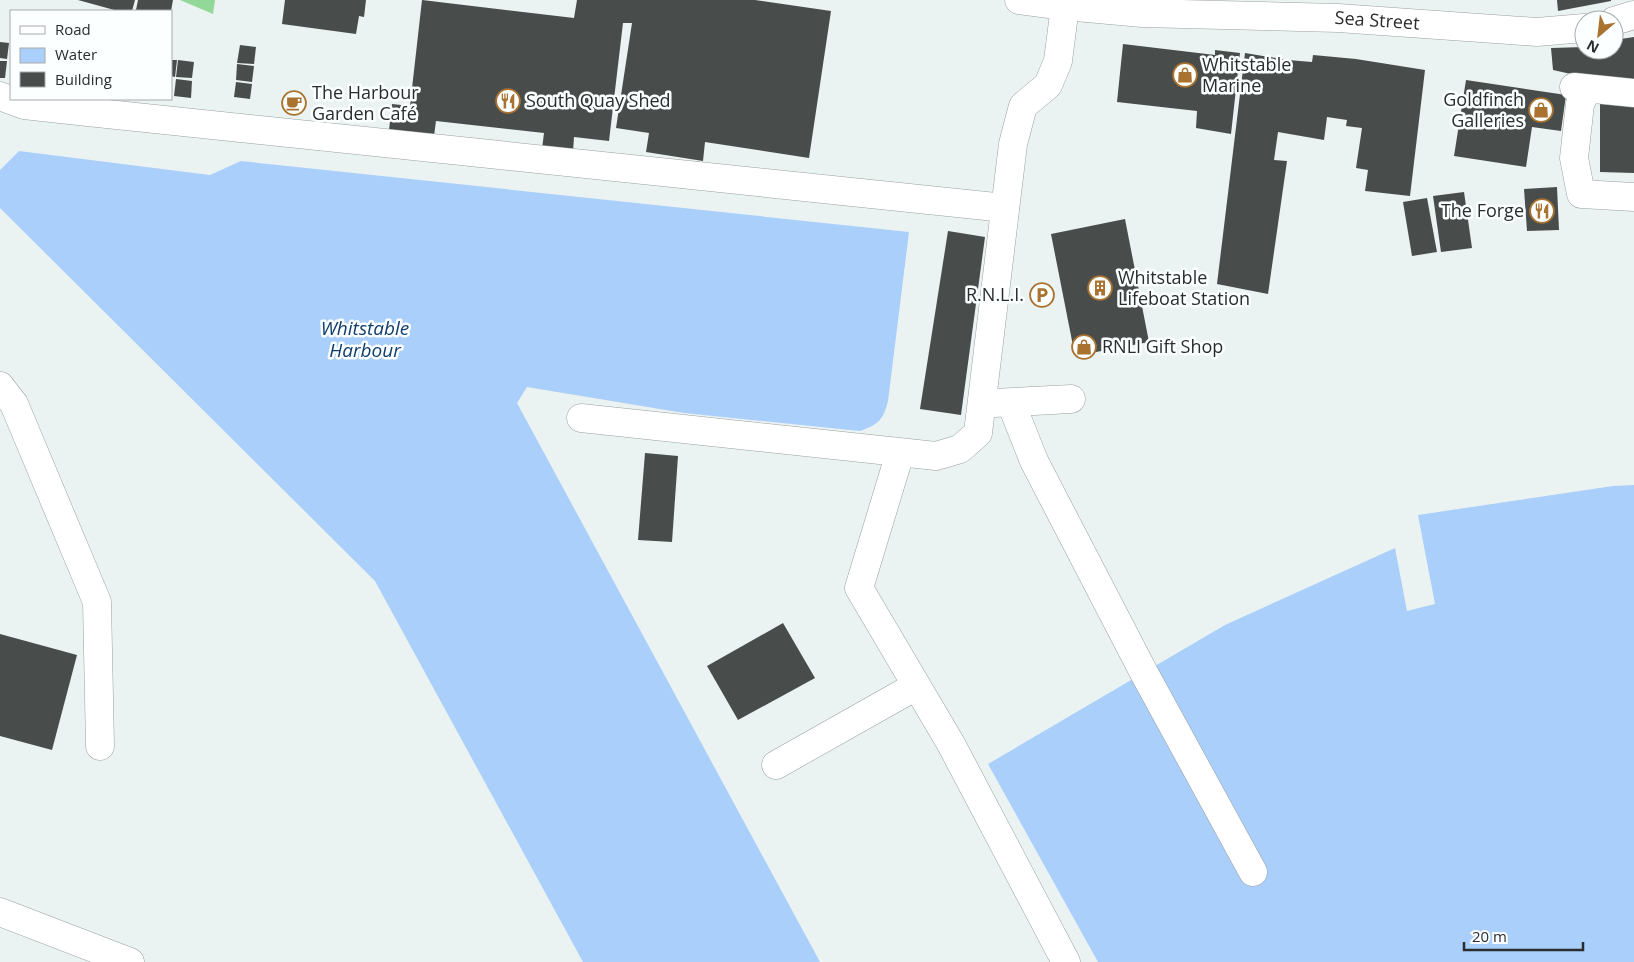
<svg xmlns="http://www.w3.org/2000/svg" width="1634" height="962" font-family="'Open Sans',sans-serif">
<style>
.green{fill:#92d999}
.water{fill:#a9cffa}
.building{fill:#484d4b}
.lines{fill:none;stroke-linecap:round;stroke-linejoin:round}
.minor-casing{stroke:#9aa0a1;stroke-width:29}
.major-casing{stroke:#9aa0a1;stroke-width:29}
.minor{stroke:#fff;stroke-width:28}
.major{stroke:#fff;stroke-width:28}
.labels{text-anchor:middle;stroke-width:5;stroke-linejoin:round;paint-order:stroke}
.street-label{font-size:18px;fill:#2a2c2d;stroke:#fbffff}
.poi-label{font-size:18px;fill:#2a2c2d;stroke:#fbffff;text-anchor:start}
.water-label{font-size:19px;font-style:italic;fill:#133e6b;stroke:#fbffff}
</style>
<rect width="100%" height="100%" fill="#ebf2f2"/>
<!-- green -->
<path class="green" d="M180 0H215L213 14Z"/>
<!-- water -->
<g class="water">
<path d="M19 151 210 175 241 161 909 232 888 401C883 420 879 424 860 431L684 413 527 387 517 403 820 962H583L375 581 0 208V170Z"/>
<path d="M1634 485V962H1098L988 764 1225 625 1395 548 1407 611 1435 604 1418 515 1613 486Z"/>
</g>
<!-- building -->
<g class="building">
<path d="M78 0H135L132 11H118Z"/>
<path d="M138 0H173L171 11 136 10Z"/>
<path d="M285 0H366L364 17 359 16 356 34 282 24Z"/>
<path d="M422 0 574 18 577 0H755L831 11 809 158 705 142 703 161 646 152 649 133 616 128 632 23H623L609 141 574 137 573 152 542 149 544 133 436 121 434 136 389 130 392 104 410 106Z"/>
<path d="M1557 0H1611V1L1558 11Z"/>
<path d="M1634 37V88L1553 70 1551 48 1584 47V50H1614V40Z"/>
<path d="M0 42 9 43 7 59 0 58Z"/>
<path d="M1123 44 1215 55V50L1240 53 1231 134 1196 128 1197 111 1117 102Z"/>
<path d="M240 45 256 47 254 64 237 63Z"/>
<path d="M1245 53 1288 60 1312 62 1313 55 1356 59 1425 70 1410 196 1365 191 1368 170 1356 168 1362 128 1346 126 1347 120 1327 117 1324 140 1278 132 1274 160 1287 161 1268 294 1217 284Z"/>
<path d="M171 60H177L175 77 171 76Z"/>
<path d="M178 60 194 62 192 78 176 77Z"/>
<path d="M0 61H7L5 78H0Z"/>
<path d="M237 64 254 66 252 82 236 80Z"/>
<path d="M176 79 192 81 191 98 174 96Z"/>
<path d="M1466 80 1566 95 1561 131 1532 127 1526 167 1454 156Z"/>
<path d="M236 82 252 84 250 99 234 97Z"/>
<path d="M1600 104 1634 105V173L1600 172Z"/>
<path d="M1557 187 1559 230 1527 231 1524 189Z"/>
<path d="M1464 192 1472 248 1441 252 1433 196Z"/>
<path d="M1427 198 1437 252 1412 256 1403 202Z"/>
<path d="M1125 219 1149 342 1075 356 1051 234Z"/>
<path d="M948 231 985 237 961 415 920 409Z"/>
<path d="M645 453 678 456 672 542 638 540Z"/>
<path d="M783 623 815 678 738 720 707 666Z"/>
<path d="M0 634 77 655 52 750 0 736Z"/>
</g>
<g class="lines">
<!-- minor casing -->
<g class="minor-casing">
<g id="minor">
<path d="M1574 87 1634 93"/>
<path d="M1587 89 1580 104 1574 158 1581 194 1634 197"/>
<path d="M0 96 24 105 88 112 1005 208"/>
<path d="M0 386 14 404 97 602 100 746"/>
<path d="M994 403 1071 399"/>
<path d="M1011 403 1034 461 1143 671 1253 872"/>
<path d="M581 418 936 456 960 449 978 433 1013 144 1023 106 1048 85 1058 61 1065 6"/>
<path d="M900 453 859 588 951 744 1066 962"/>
<path d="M776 765 916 686"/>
<path d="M0 912 130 962"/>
</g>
</g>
<!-- major casing -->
<g class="major-casing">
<g id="major">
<path id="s1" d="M1019 0 1065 6 1142 13 1338 18 1537 32 1584 28"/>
<path d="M1614 21 1634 15"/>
</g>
</g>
<!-- minor -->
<use href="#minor" class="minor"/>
<!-- major -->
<use href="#major" class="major"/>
</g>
<!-- icons -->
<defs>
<g id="shop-ring" transform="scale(1.25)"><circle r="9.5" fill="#fbffff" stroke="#a9722f" stroke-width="1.5"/><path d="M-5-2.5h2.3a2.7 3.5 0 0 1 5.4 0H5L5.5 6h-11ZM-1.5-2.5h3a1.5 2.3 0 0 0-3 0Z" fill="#a9722f"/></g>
<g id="restaurant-ring" transform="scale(1.25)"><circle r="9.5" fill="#fbffff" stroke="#a9722f" stroke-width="1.5"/><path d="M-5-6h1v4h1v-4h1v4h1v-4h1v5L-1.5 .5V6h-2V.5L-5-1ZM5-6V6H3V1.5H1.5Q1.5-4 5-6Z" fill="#a9722f"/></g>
<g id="cafe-ring" transform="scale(1.25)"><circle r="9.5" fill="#fbffff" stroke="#a9722f" stroke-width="1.5"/><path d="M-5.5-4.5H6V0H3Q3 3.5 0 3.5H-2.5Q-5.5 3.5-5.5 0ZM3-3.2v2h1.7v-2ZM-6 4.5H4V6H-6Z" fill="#a9722f"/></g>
<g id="building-ring" transform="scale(1.25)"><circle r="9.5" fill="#fbffff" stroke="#a9722f" stroke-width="1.5"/><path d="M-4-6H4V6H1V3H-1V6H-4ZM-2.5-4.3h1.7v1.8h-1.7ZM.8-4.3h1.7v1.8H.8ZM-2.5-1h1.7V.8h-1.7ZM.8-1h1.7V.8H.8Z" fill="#a9722f"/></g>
<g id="parking-ring" transform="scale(1.25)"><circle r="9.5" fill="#fbffff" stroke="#a9722f" stroke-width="1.5"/><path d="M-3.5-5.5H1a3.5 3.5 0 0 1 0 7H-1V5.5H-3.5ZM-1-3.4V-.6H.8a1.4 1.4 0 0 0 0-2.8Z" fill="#a9722f"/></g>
</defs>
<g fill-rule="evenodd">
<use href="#shop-ring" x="1185" y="75"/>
<use href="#restaurant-ring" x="508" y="101"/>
<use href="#cafe-ring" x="294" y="103"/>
<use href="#shop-ring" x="1541" y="110"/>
<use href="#restaurant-ring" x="1542" y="211"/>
<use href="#building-ring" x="1100" y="288"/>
<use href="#parking-ring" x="1042" y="295"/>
<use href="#shop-ring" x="1084" y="347"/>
</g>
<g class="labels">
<!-- street labels -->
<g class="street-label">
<text dy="6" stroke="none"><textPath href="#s1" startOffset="359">Sea Street</textPath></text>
</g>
<!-- poi labels -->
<g class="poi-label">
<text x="1202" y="71">Whitstable<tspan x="1202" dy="21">Marine</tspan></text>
<text x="312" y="99">The Harbour<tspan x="312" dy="21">Garden Café</tspan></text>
<text x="1524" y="106" text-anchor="end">Goldfinch<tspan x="1524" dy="21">Galleries</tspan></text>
<text x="526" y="107">South Quay Shed</text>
<text x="1524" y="217" text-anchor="end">The Forge</text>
<text x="1118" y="284">Whitstable<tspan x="1118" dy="21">Lifeboat Station</tspan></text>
<text x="1024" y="301" text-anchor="end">R.N.L.I.</text>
<text x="1102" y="353">RNLI Gift Shop</text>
</g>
<!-- water labels -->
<g class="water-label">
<text x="365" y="335">Whitstable<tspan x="365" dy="22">Harbour</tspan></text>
</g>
</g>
<!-- legend -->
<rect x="10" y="10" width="162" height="90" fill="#fbffff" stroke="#a7abab"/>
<rect x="20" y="26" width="25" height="8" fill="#ffffff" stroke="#a7abab"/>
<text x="55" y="35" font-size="15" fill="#2a2c2d">Road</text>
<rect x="20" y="48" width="25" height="15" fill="#a9cffa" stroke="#a7abab"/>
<text x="55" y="60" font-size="15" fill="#2a2c2d">Water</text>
<rect x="20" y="72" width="25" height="15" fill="#484d4b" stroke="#a7abab"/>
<text x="55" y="85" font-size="15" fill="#2a2c2d">Building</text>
<!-- north arrow -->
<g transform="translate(1599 35) rotate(208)"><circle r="24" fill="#fbffff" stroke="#a7abab"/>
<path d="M0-4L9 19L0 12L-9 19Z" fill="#a9722f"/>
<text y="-8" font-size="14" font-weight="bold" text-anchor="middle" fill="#2a2c2d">N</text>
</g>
<!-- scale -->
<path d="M1464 942v8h119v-8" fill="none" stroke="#2a2c2d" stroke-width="2.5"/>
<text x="1472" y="942" font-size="15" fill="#2a2c2d" stroke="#fbffff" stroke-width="4" paint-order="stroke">20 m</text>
</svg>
